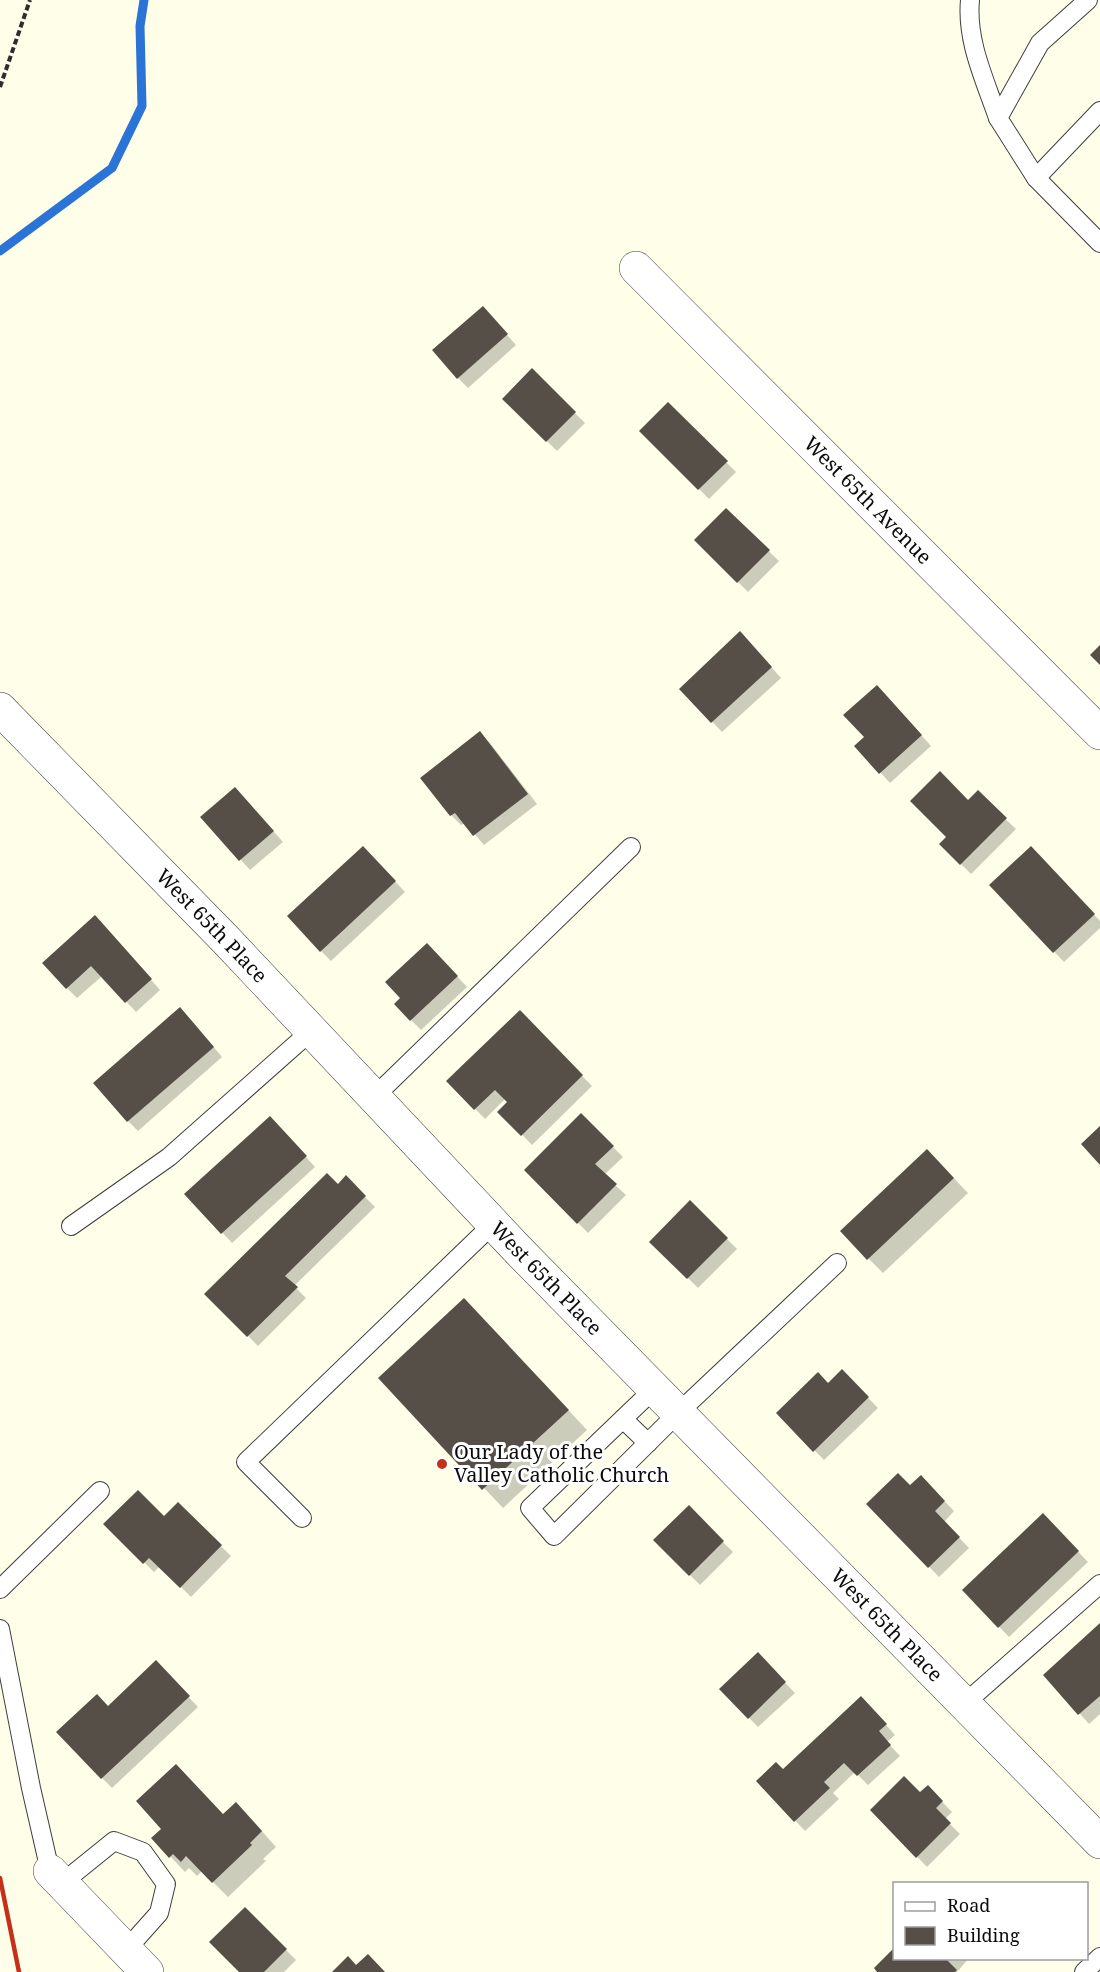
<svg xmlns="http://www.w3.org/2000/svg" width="1100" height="1972" font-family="'Noto Serif',serif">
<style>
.shadow{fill:#0003}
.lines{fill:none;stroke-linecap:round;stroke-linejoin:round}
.stream{stroke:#2b74d7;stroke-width:9}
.building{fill:#554f47}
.lane-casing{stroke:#3e3e3e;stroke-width:20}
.street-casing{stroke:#3e3e3e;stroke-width:34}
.path{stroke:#2d2d2d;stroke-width:4;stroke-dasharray:6 3;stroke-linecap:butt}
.lane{stroke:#fff;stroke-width:18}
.street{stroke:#fff;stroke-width:33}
.rail{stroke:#c5301a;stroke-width:4.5}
.poi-dot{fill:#c5301a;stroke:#fff;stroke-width:2}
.labels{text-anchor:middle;stroke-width:6;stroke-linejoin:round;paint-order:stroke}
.street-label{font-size:20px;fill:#0b0b0b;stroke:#fff}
.poi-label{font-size:20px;fill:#0b0b0b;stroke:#fff;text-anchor:start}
</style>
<rect width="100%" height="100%" fill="#ffffe9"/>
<!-- shadow -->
<g class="shadow">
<path d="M492 318 516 345 468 388 458 378Z"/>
<path d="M532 371 585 423 557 451 504 399Z"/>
<path d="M668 404 736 472 709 499 641 431Z"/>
<path d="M726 510 779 561 748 592 696 540Z"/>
<path d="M750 643 781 678 722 732 681 689Z"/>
<path d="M887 697 931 746 890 783 856 746 866 737Z"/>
<path d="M480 733 490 743 537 804 484 845 465 823 461 825 451 815Z"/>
<path d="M978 793 1016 829 971 874 941 844 948 837 968 802Z"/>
<path d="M245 799 283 842 250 870 202 817Z"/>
<path d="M373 858 405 892 331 961 321 951Z"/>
<path d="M1041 858 1100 921V928L1064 962 991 885Z"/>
<path d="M105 927 160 990 136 1012 102 976 77 998 67 988Z"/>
<path d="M437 955 467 987 421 1030 411 1020 402 998Z"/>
<path d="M520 1012 592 1086 532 1145 500 1112 509 1102 505 1099 485 1119 448 1081Z"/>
<path d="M190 1019 222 1057 138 1131 128 1121Z"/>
<path d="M581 1115 623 1157 604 1175 626 1195 588 1233 526 1170Z"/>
<path d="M280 1128 315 1167 232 1243 186 1194Z"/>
<path d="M942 1166 968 1193 883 1273 868 1258Z"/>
<path d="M346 1178 375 1207 294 1286 306 1298 258 1346 207 1294Z"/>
<path d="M690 1202 737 1249 698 1288 651 1242Z"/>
<path d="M483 1319 587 1430 503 1508 380 1378Z"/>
<path d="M842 1371 878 1408 824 1460 778 1413 829 1385Z"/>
<path d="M921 1477 954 1511 944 1522 969 1548 939 1577 868 1504 910 1487Z"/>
<path d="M178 1504 231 1556 191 1597 160 1566 154 1572 105 1524 164 1518Z"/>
<path d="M689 1508 733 1552 700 1585 655 1540Z"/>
<path d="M1043 1515 1088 1562 1009 1637 964 1590Z"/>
<path d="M1100 1625V1714L1089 1724 1045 1675Z"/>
<path d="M758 1655 795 1693 758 1727 721 1689Z"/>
<path d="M156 1663 198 1707 112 1788 102 1778 108 1708Z"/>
<path d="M871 1708 895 1735 887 1742 900 1756 868 1785 855 1772 833 1793 839 1799 805 1831 758 1781 783 1771Z"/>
<path d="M928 1787 952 1812 945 1819 960 1834 927 1867 872 1810 920 1794Z"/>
<path d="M224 1816 251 1819 276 1847 263 1859 266 1861 228 1897 202 1871 197 1876 189 1868 185 1872 153 1838 163 1829Z"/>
<path d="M245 1909 296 1960 284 1972H241Z"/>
<path d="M894 1950V1958H969L957 1972H879L876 1968Z"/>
</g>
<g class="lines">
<!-- stream -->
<path class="stream" d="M0 251 112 168 142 106 140 26 144 0"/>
</g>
<!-- building -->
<g class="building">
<path d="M483 306 508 334 457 379 432 350Z"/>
<path d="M532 368 576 412 546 442 502 399Z"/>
<path d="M668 402 728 461 698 490 639 431Z"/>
<path d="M726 508 770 550 737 583 694 540Z"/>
<path d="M740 631 772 667 711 723 679 689Z"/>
<path d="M1100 645V665L1090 655Z"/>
<path d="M877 685 922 735 879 774 854 746 864 737 843 715Z"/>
<path d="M480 731 528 794 473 836 455 813 450 816 420 778Z"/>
<path d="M940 771 968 800 978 790 1007 818 960 865 939 844 946 837 910 801Z"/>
<path d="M235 787 274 831 239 861 200 817Z"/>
<path d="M363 846 396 881 320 952 287 916Z"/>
<path d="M1031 846 1095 914 1053 953 989 885Z"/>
<path d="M95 915 152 979 125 1003 91 966 66 989 42 963Z"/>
<path d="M427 943 458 976 410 1021 394 1004 400 998 385 982Z"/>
<path d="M180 1007 214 1047 127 1122 93 1083Z"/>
<path d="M520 1010 583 1075 521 1136 497 1112 507 1102 495 1090 474 1110 446 1081Z"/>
<path d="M581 1113 614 1146 595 1164 617 1184 577 1224 524 1170Z"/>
<path d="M270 1116 307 1156 221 1234 184 1194Z"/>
<path d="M1100 1126V1165L1081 1144Z"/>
<path d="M927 1149 954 1178 867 1260 840 1231Z"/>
<path d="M327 1173 338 1184 346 1175 366 1196 285 1276 298 1287 247 1337 204 1294Z"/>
<path d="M690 1200 728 1238 687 1279 649 1242Z"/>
<path d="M464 1298 569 1410 482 1490 378 1378Z"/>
<path d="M842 1369 869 1397 813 1452 776 1413 818 1372 828 1383Z"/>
<path d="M898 1473 910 1485 921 1475 945 1501 935 1511 960 1537 928 1568 866 1504Z"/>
<path d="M138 1490 164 1516 178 1502 222 1545 180 1588 149 1558 143 1564 103 1524Z"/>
<path d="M689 1505 724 1541 689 1576 653 1540Z"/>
<path d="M1043 1513 1079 1551 998 1628 962 1590Z"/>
<path d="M1100 1623V1696L1078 1715 1043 1675Z"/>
<path d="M758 1652 786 1682 748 1719 719 1689Z"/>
<path d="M156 1660 190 1696 101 1779 56 1732 97 1694 108 1706Z"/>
<path d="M861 1696 887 1724 879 1731 891 1745 857 1776 844 1763 824 1782 830 1788 794 1822 756 1781 776 1762 783 1769Z"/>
<path d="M176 1764 223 1814 236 1802 262 1831 250 1843 252 1845 212 1883 186 1856 181 1862 173 1854 169 1858 151 1838 161 1829 136 1801Z"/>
<path d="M904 1776 920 1792 928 1785 943 1801 936 1808 951 1823 916 1858 870 1810Z"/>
<path d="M245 1907 287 1949 264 1972H239L209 1942Z"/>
<path d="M894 1948V1958H949L947 1960 957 1970 955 1972H877L874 1968Z"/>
<path d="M368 1954 385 1972H332L348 1956 356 1965Z"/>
</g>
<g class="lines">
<!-- lane casing -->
<g class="lane-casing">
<g id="lane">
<path d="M970 0C966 41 985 80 998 118"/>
<path d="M1088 0 1040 43 998 118 1036 178 1100 243"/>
<path d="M1036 178 1100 111"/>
<path d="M374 1097 631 847"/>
<path d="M71 1226 169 1157 311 1031"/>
<path d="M654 1389 530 1508 554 1536 678 1413 837 1263"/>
<path d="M623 1419 648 1443"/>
<path d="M302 1518 246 1462 493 1224"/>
<path d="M0 1589 100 1491"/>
<path d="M0 1629 31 1788 50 1871"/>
<path d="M964 1704 1100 1584"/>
<path d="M62 1883 114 1841 143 1852 166 1884 159 1913 126 1950"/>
<path d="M1084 1972 1100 1957"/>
</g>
</g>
<!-- street casing -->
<g class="street-casing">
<g id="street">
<path id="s1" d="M636 268 1100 733"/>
<path id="s2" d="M0 709 226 940 520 1252 1100 1842"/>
<path d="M50 1871 147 1972"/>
</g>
</g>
<!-- path -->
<path class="path" d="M0 87 30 0"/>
<!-- lane -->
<use href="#lane" class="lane"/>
<!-- street -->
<use href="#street" class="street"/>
<!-- rail -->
<path class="rail" d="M0 1878 19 1972"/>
</g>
<!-- markers -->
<circle class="poi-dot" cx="442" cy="1464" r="6"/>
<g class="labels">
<!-- street labels -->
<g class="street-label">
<text dy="7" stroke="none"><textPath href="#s1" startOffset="328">West 65th Avenue</textPath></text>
<text dy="7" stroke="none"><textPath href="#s2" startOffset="303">West 65th Place</textPath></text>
<text dy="7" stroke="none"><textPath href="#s2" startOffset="789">West 65th Place</textPath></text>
<text dy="7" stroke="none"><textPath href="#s2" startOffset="1275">West 65th Place</textPath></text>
</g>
<!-- poi labels -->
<g class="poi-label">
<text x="454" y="1459">Our Lady of the<tspan x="454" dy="23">Valley Catholic Church</tspan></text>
</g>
</g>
<!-- legend -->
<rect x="893" y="1882" width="195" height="78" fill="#ffffff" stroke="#9d9d9d" stroke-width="1.5"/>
<rect x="905" y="1902" width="30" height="9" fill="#ffffff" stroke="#9d9d9d" stroke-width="1.5"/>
<text x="947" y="1912" font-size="18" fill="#0b0b0b">Road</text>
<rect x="905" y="1927" width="30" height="18" fill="#554f47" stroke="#9d9d9d" stroke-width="1.5"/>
<text x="947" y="1942" font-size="18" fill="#0b0b0b">Building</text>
</svg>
